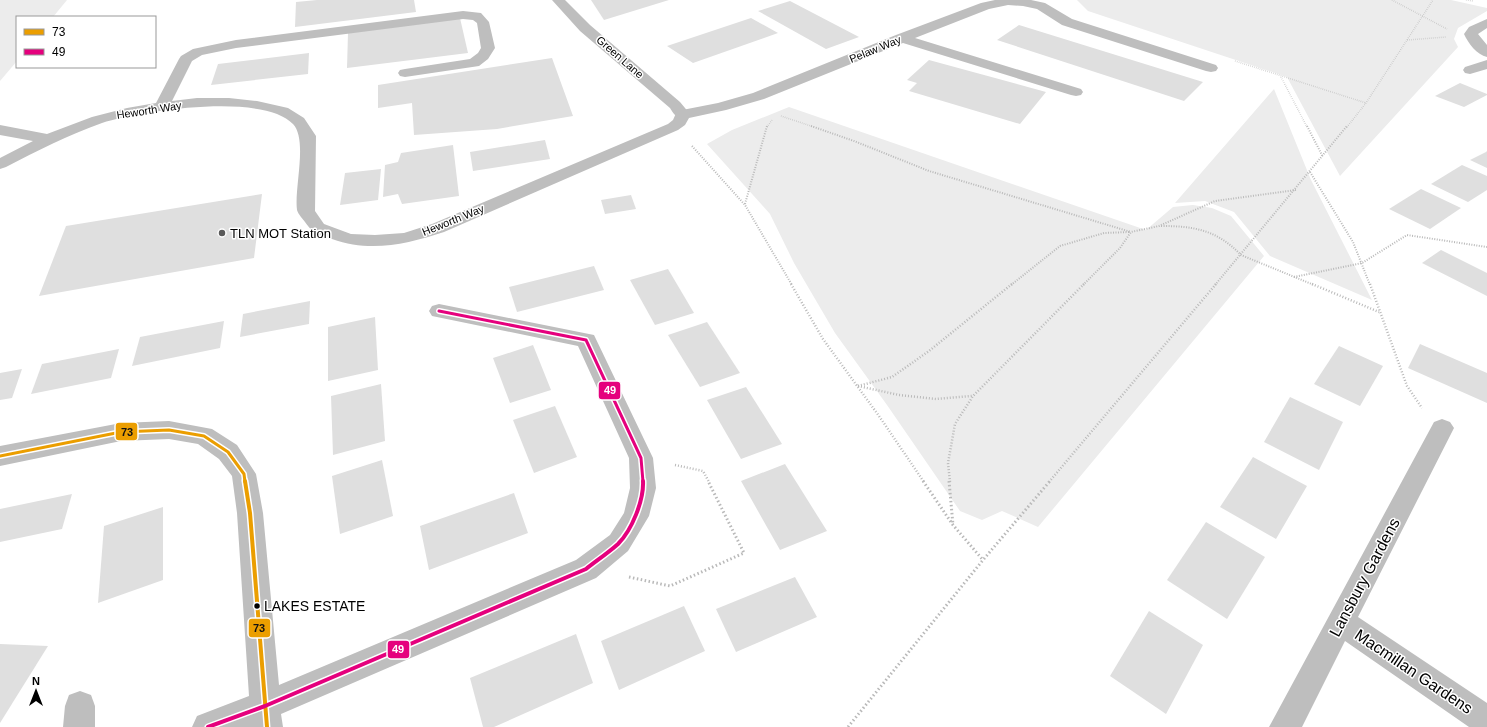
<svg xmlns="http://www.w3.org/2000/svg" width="1487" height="727" font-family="Helvetica,sans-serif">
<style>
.green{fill:#ececec}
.building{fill:#dfdfdf}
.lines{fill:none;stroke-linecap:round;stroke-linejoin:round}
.path-far3{stroke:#b9b9b9;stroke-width:1.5;stroke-dasharray:0.5 1.5;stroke-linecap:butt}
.path-far2{stroke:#b9b9b9;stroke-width:2;stroke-dasharray:1 1.5;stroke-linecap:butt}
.path-far1{stroke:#b9b9b9;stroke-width:2.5;stroke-dasharray:1 2;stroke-linecap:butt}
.path{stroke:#b9b9b9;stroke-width:3;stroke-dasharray:1.5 2.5;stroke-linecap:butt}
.lane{fill:#bebebe;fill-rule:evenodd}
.street{fill:#bebebe;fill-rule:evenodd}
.bus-1-far1-casing{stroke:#fff;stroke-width:6}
.bus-1-casing{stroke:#fff;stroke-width:7}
.bus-2-far1-casing{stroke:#fff;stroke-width:6}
.bus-2-casing{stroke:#fff;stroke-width:7}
.bus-1-far1{stroke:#eb9e00;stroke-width:3}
.bus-1{stroke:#eb9e00;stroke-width:4}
.bus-2-far1{stroke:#e5007d;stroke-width:3}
.bus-2{stroke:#e5007d;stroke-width:4}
.poi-dot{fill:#595959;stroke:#fff;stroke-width:1.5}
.bus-dot{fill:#000;stroke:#fff;stroke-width:1.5}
.labels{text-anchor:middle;stroke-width:3;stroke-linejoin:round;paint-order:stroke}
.far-street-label{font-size:11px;fill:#000;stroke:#fff}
.poi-label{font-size:13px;fill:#000;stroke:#fff;text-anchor:start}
.near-bus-label{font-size:14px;fill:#000;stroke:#fff;text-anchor:start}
.near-street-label{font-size:16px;fill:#000;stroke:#fff}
.line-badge{stroke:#fff;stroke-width:1.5}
.badge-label{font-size:11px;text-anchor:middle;font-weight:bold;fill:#fff}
.pale-badge-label{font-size:11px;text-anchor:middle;font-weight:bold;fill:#111}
</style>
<rect width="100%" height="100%" fill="#fff"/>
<!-- green -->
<g class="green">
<path d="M0 0H67L53 17H17V61L0 81Z"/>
<path d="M1077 0H1451L1487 8V11L1458 28 1454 39 1458 47 1340 176 1287 77 1088 11Z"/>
<path d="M1274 89 1311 180 1372 300 1270 256 1234 212 1205 201 1175 203Z"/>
<path d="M789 107 1146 230 1173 207 1193 205 1212 208 1231 216 1264 256 1038 527 1002 511 982 520 960 511 887 405 835 333 794 263 770 214 707 144 732 130Z"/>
</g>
<!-- building -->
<g class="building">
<path d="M317 0H414L416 12 295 27 296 2Z"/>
<path d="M591 0H669L604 20Z"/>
<path d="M790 1 859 37 826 49 758 11Z"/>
<path d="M460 18 468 53 347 68 348 33Z"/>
<path d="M751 18 778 33 693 63 667 46Z"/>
<path d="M1019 25 1203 82 1184 101 997 40Z"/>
<path d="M309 53 308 74 211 85 218 64Z"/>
<path d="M552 58 573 116 497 129 414 135 412 103 378 108V85Z"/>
<path d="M929 60 1046 92 1020 124 909 91 917 83 907 80Z"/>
<path d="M1460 83 1487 94V95L1464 107 1435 96Z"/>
<path d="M545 140 550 159 473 171 470 152Z"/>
<path d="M453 145 459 196 402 204 398 194 383 197 385 165 398 162 401 153Z"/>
<path d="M1487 151V168L1470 160 1486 152Z"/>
<path d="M1462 165 1487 176V190L1468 202 1431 184Z"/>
<path d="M381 169 378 200 340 205 345 173Z"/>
<path d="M1421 189 1461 208 1430 229 1389 209Z"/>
<path d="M262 194 254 258 39 296 66 226Z"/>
<path d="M631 195 636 209 605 214 601 200Z"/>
<path d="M1441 250 1487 273V296L1422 263Z"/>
<path d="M594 266 604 290 517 312 509 287Z"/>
<path d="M668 269 694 313 655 325 630 280Z"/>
<path d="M310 301 309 324 240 337 243 314Z"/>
<path d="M375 317 378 370 328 381V327Z"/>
<path d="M224 321 220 348 132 366 140 337Z"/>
<path d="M707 322 740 373 700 387 668 335Z"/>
<path d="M1420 344 1487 373V403L1408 368Z"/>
<path d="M533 345 551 390 510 403 493 358Z"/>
<path d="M1339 346 1383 366 1360 406 1314 384Z"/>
<path d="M119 349 111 378 31 394 42 364Z"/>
<path d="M22 369 12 398 0 400V373Z"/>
<path d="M381 384 385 441 333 455 331 396Z"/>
<path d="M746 387 782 444 741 459 707 400Z"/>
<path d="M1290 397 1343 422 1319 470 1264 442Z"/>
<path d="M555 406 577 457 534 473 513 420Z"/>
<path d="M1253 457 1307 486 1276 539 1220 507Z"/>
<path d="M382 460 393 516 340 534 332 476Z"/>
<path d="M785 464 827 531 780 550 741 481Z"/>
<path d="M514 493 528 533 429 570 420 526Z"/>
<path d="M72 494 62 529 0 542V509Z"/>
<path d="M163 507V580L98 603 104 526Z"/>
<path d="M1206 522 1265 557 1227 619 1167 580Z"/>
<path d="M795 577 817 617 736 652 716 609Z"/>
<path d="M684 606 705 651 619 690 601 641Z"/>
<path d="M1149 611 1203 645 1166 714 1110 676Z"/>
<path d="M576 634 593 683 494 727H483L470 678Z"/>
<path d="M0 644 48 646 0 723Z"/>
</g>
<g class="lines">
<!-- path-far3 -->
<g class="path-far3">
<path d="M1392 0 1447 29"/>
<path d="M1466 0 1473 1"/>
<path d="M1407 40 1446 37"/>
<path d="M1235 61 1366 103"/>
<path d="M1281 77 1307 127"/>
<path d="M781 116 814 127"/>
<path d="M767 127 772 120"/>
<path d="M1347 127 1366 103 1433 0"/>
</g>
<!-- path-far2 -->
<g class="path-far2">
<path d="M811 126 854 141 929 171 1131 232"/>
<path d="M1307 126 1323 157"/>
<path d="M692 146 745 205 792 285"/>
<path d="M1310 172 1353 242 1370 285"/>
<path d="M745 204 767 126"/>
<path d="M1161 226C1194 226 1217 230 1241 255L1314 285"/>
<path d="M1294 277 1362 263 1407 235 1487 247"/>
<path d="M1011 285 1060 246 1104 233 1129 232"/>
<path d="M1083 285 1120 248 1131 232 1159 226 1215 201 1296 190"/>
<path d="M1215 285 1347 126"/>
</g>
<!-- path-far1 -->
<g class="path-far1">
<path d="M791 284 823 339 879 416 924 482"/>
<path d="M1312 284 1379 312"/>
<path d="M1370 284 1407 386 1422 408"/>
<path d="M858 386 892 377 929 351 1012 284"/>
<path d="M858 386 899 395 936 399 972 396"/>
<path d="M675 465 703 471 709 482"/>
<path d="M950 482 948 463 955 424 973 396 1084 284"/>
<path d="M1049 482 1216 284"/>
</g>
<!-- path -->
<g class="path">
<path d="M923 481 953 525 983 560"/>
<path d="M949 481 953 525"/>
<path d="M629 577 670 586 744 553 708 481"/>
<path d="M848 727 983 560 1050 481"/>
</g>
<!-- lane -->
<path class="lane" d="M995 0H1031L1045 3 1072 19 1216 65 1218 68 1216 71 1211 72 1206 71 1062 25 1037 9 1023 6 1008 5 989 9 915 38 1081 89 1083 92 1081 95 1076 96 1071 95 903 43 764 99 726 110 689 118 685 125 678 130 444 232C407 244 371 253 332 239 319 234 314 235 305 222 303 219 298 214 297 210 294 188 308 140 293 124 263 92 140 111 102 123 68 135 37 151 6 167L0 169V158L33 141 0 135V125L47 134 92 117 127 108 156 103 179 59 181 56 193 49 236 40 463 11 481 13 489 22 495 48 488 59 479 66 405 77 400 76 398 73 400 70 405 69 470 59 478 53 481 48 477 23 473 20 463 19 236 48 202 55 192 61 172 101 197 98H229L257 101 288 108 304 118 316 136 315 211 324 224 351 234 375 235 404 233 432 224 668 124 673 120 677 111 718 103 753 93 896 35 981 3Z"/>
<!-- street -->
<g class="street">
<path d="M552 0H565L590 25 680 102 690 114 688 117C678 120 675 116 670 108L580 31Z"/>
<path d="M1487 19V28L1478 34 1487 45V57C1477 55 1468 43 1464 34L1469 27Z"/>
<path d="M1487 60V69L1470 74 1465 73 1463 70 1465 67Z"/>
<path d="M439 304 594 335 653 458 656 488 649 516 628 551 596 578 281 714 283 727H192L197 716 249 696 237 513 232 476 219 459 198 444 169 439 121 441 0 466V446L121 423 169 421 212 429 237 445 256 474 263 513 279 685 576 560 610 535 624 513 630 488 629 458 578 346 432 316 429 311 432 306Z"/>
<path d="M1442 419 1450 422 1454 428 1358 617 1487 703V727H1469L1345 641 1302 727H1269L1434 422Z"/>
<path d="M80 691 91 695 95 706V727H63L65 706 69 695Z"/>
</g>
<!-- bus-1-far1 casing -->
<g class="bus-1-far1-casing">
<path id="bus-1-far1" d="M0 456 121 432 169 430 204 436 228 452 244 474 245 482"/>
</g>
<!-- bus-1 casing -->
<g class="bus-1-casing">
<path id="bus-1" d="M245 481 250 513 267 727"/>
</g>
<!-- bus-2-far1 casing -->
<g class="bus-2-far1-casing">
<path id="bus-2-far1" d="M439 311 586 340 641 458 643 482"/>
</g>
<!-- bus-2 casing -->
<g class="bus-2-casing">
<path id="bus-2" d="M208 727 265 706 586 569C596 561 608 553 618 544 632 530 644 500 643 481"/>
</g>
<!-- bus-1-far1 -->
<use href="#bus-1-far1" class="bus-1-far1"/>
<!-- bus-1 -->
<use href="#bus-1" class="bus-1"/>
<!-- bus-2-far1 -->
<use href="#bus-2-far1" class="bus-2-far1"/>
<!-- bus-2 -->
<use href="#bus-2" class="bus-2"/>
</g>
<!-- markers -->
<circle class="poi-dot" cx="222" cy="233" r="4"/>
<circle class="bus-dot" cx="257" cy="606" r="3.5"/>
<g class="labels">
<!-- far-street labels -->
<g class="far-street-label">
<text transform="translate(875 49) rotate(-22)" y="4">Pelaw Way</text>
<text transform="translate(620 57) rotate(41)" y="4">Green Lane</text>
<text transform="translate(149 110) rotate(-9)" y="4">Heworth Way</text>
<text transform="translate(453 220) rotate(-22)" y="4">Heworth Way</text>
</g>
<!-- poi labels -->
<g class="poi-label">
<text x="230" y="238">TLN MOT Station</text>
</g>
<!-- near-bus labels -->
<g class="near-bus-label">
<text x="264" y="611">LAKES ESTATE</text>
</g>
<!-- near-street labels -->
<g class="near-street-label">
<text transform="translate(1364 577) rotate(-62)" y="6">Lansbury Gardens</text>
<text transform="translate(1414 671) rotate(34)" y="6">Macmillan Gardens</text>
</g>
</g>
<g class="line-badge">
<rect x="598" y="381" width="23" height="19" rx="4" fill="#e5007d"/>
<rect x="115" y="422" width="23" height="19" rx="4" fill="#eb9e00"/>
<rect x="248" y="618" width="23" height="20" rx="4" fill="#eb9e00"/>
<rect x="387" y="640" width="23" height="19" rx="4" fill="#e5007d"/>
</g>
<g class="badge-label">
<text x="610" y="394">49</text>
<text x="398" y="653">49</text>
</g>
<g class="pale-badge-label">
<text x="127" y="436">73</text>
<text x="259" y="632">73</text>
</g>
<!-- legend -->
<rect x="16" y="16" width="140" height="52" fill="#ffffff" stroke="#999999"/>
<rect x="24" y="29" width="20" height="6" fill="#eb9e00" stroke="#999999"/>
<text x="52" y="36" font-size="12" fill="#000000">73</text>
<rect x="24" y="49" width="20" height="6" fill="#e5007d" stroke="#999999"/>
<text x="52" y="56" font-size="12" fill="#000000">49</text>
<!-- north arrow -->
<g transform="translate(36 691)" stroke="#ffffff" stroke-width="3" paint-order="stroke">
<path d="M0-3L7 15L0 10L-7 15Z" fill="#000000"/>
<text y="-6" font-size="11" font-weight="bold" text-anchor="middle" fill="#000000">N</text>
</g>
</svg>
